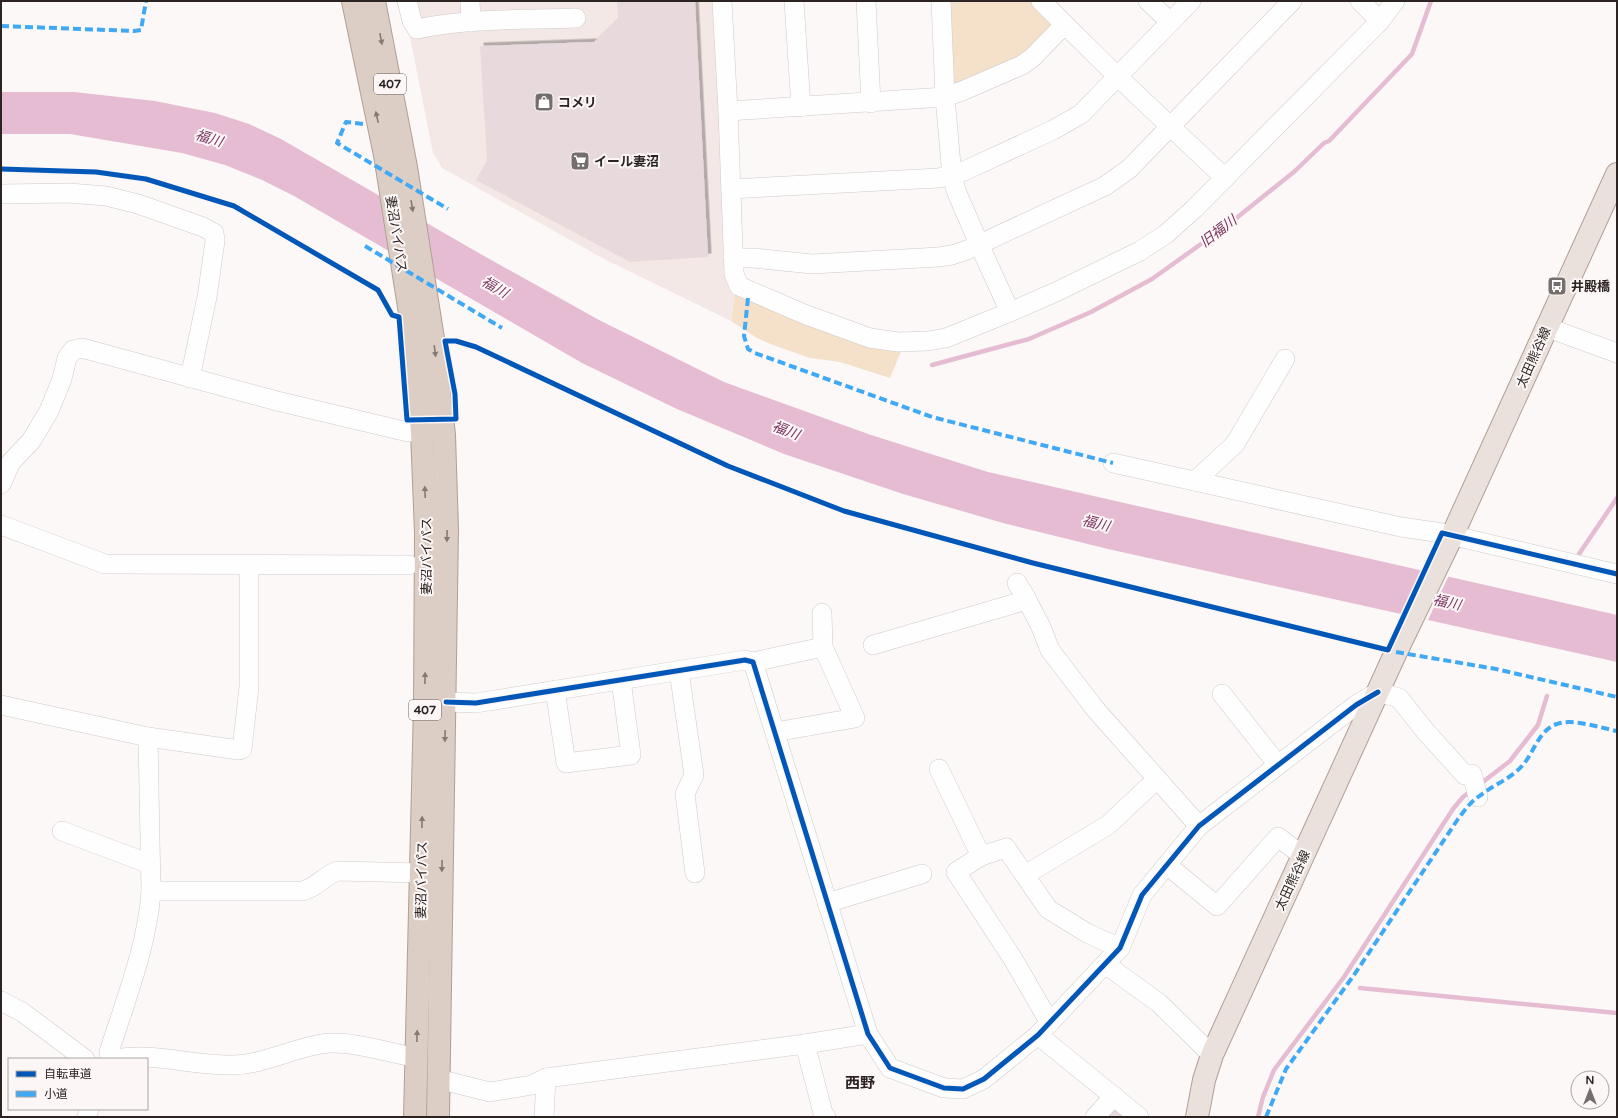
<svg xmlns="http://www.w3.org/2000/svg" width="1618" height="1118" font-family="'Varela Round','Noto Sans JP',sans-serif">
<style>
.built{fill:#f4e8e6}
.green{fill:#f5e0ca}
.water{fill:#e6bcd3}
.pier{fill:#fbf8f7}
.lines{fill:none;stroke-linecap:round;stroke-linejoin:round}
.stream{stroke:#e6bcd3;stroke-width:4.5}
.building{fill:#e8dadc;filter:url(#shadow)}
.minor-casing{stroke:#cfcac9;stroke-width:20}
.major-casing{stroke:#b09f96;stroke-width:24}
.highway-casing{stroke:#b09f96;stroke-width:24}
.minor{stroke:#fefefe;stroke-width:19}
.major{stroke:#eae1dc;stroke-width:22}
.highway{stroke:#dccec5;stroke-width:22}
.quiet{stroke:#3fa9f5;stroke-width:4;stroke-dasharray:8 4;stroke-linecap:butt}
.cycleway-casing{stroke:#fcf7f6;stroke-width:8}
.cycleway{stroke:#0057b8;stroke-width:5}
.oneway{fill:#847974}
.labels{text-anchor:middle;stroke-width:4;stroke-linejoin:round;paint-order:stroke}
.shield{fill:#fcf7f6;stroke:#6a6362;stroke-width:1}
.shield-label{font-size:12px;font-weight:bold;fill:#2c2423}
.poi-label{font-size:13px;font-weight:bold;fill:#2c2423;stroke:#fcf7f6;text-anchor:start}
.street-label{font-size:13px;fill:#2c2423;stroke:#fcf7f6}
.water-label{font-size:14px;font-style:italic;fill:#7a345f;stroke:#fcf7f6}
.quarter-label{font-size:15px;font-weight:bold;fill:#2c2423;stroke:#fcf7f6}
</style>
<defs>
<filter id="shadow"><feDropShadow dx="3.5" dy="-3.5" stdDeviation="0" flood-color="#0004"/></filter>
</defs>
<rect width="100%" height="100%" fill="#fbf8f7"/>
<!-- built -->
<path class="built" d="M396 1H713L729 288 735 293 731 321 604 259 442 168 433 153 409 32Z"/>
<!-- green -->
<g class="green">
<path d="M948 1H1032L1051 19 1053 30 1028 55 959 87 951 81Z"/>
<path d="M735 293 902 349 890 378 840 362 810 358 773 345 757 338 731 321Z"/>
</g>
<!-- water -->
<path class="water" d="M1 92H74L155 101 215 113 249 124 281 139 477 252 599 320 724 382 871 435 988 472 1617 615V662L1108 549 1003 523 903 494 784 454 677 409 582 363 294 196 262 180 225 165 182 153 70 134H1Z"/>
<!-- pier -->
<path class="pier" d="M1422 569 1449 575 1427 622 1400 616Z"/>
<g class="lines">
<!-- stream -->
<g class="stream">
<path d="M932 365 1029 339 1091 312 1152 279 1229 224 1295 171 1324 143 1329 141 1412 54 1431 1"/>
<path d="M1579 554 1617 498"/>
<path d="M1479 785 1510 761 1538 725 1547 696"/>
<path d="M1360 988 1617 1013"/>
<path d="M1258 1117 1263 1097 1274 1070 1344 977 1453 809 1463 797 1471 791"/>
</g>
</g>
<!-- building -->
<g class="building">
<path d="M617 1H695L708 257 630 262 476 180 487 160 480 46 594 42 618 19Z"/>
<path d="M1118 1103 1134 1117H1103Z"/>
</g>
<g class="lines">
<!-- minor casing -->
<g class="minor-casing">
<g id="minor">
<path d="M407 1 412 21 417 29C466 18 526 20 576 18"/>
<path d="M470 1 471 22"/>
<path d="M722 1 728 111 734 274 739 286 804 314 870 338 898 342 928 341 946 338 1010 312 1058 291 1140 251 1166 234 1194 209 1380 21 1395 1"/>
<path d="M794 1 801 107"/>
<path d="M866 1 871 103"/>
<path d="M941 1 945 97 952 176 957 193 979 244 1010 312"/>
<path d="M1041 1 1117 76 1225 178"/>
<path d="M1148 1 1170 22"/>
<path d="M1360 1 1380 21"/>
<path d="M728 111 945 97 962 91 1022 65 1032 58 1064 25"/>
<path d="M731 189 939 178 964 171 1053 130 1081 114 1191 1"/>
<path d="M1 194 69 193 106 196 138 204 203 227 214 233 215 241 207 297 190 378"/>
<path d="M733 258H753L812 264 939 257 952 255 967 250 1105 186 1129 169 1292 1"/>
<path d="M1546 327 1617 353"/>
<path d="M1113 463 1401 527 1442 533 1617 574"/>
<path d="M1195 481 1235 444 1285 359"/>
<path d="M1 484 11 462 31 441 49 411 62 379 67 358 73 350 82 348 277 401 408 432 436 431"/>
<path d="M1 525 105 564 409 565"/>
<path d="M1017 583 1026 598 1041 627 1050 650 1096 710 1199 826"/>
<path d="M873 645 1027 600"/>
<path d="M753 662 823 647"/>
<path d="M679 671 694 775 685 794 695 873"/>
<path d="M555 690 566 763 631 755 621 680"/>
<path d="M1222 694 1278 765"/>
<path d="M446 702 476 703 745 660 753 662 868 1034 890 1068 944 1088 963 1089 984 1079 1038 1035 1120 948 1142 895 1199 826 1356 705 1378 692 1399 698 1426 732 1465 775 1472 774 1478 797"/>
<path d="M1 705 148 737 239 750 242 749 249 687V566"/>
<path d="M775 732 855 718 823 647 822 613"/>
<path d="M939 769 981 856 1006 848 1048 909 1087 933 1120 948"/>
<path d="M62 831 150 864"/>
<path d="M981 856 956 872 1013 959 1050 1023"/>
<path d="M1167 865 1217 906 1278 837 1303 856"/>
<path d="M1025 875 1108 825 1157 779"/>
<path d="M151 891H302C317 888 324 875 338 871L421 873"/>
<path d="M827 903 922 874"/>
<path d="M1105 964 1159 1003 1212 1055"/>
<path d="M1 1001 22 1012 85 1059"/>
<path d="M1038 1035 1139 1117"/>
<path d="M805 1044 823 1113 826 1117"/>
<path d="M110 1059 109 1052C125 1002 148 943 151 891L148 737"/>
<path d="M114 1059C156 1052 191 1066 232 1065 262 1065 291 1049 321 1044 347 1039 390 1053 417 1058"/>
<path d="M438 1079 490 1092 532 1085 546 1078 805 1044 868 1034"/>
<path d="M87 1117 89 1109"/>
<path d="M544 1117 546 1078"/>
<path d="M1095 1117 1114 1096"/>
</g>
</g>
<!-- major casing -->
<g class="major-casing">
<path id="major" d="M1197 1117 1204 1080 1212 1055 1396 652 1452 536 1617 174"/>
</g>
<!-- highway casing -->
<g class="highway-casing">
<g id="highway">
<path d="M353 1 385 155 415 345 422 432 426 533 425 704 415 1117"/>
<path d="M374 1 406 167 434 345 444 435 447 529 438 1117"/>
</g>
</g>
<!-- minor -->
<use href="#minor" class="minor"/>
<!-- major -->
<use href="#major" class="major"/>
<!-- highway -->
<use href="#highway" class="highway"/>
<!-- quiet -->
<g class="quiet">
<path d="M1 26 134 31 141 30 146 1"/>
<path d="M363 124 346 122 337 143 448 209"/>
<path d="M365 246 502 328"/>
<path d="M748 298 744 336 748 349 755 353 932 417 1113 463"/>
<path d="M1396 652 1496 669 1617 697"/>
<path d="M1266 1117 1286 1069 1354 975 1458 819C1465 810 1471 801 1481 795 1493 785 1510 779 1521 767 1534 754 1538 730 1557 724 1572 718 1601 728 1617 731"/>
</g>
<!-- cycleway casing -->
<g class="cycleway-casing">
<g id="cycleway">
<path d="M1 169 96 172 146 179 234 206 378 290 392 315 399 317 407 420 456 419 455 394 445 341H456L476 347 728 466 844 511 1033 563 1388 650 1442 533 1617 574"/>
<path d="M446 702 476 703 745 660 753 662 868 1034 890 1068 944 1088 963 1089 984 1079 1038 1035 1120 948 1142 895 1199 826 1356 705 1378 692"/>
</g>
</g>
<!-- cycleway -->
<use href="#cycleway" class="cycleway"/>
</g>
<!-- one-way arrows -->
<defs><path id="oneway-solid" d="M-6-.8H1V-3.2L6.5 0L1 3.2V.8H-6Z"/></defs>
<g class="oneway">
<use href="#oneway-solid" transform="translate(381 39) rotate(79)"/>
<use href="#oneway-solid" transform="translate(377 117) rotate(-102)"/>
<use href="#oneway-solid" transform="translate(412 206) rotate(81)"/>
<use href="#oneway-solid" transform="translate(435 351) rotate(82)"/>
<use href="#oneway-solid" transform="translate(425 492) rotate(-92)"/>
<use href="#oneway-solid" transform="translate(447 536) rotate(91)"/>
<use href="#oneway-solid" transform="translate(425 678) rotate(-89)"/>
<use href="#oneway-solid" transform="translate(445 736) rotate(91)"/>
<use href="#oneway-solid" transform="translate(422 822) rotate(-89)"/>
<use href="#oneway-solid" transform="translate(442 866) rotate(91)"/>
<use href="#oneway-solid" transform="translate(417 1036) rotate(-89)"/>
</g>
<!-- icons -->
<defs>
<g id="shop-square" transform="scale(1)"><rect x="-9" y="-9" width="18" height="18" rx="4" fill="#746e6d" stroke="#fcf7f6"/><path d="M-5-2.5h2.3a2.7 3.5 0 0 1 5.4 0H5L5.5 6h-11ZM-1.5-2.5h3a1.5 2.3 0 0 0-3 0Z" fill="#fff"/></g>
<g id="supermarket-square" transform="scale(1)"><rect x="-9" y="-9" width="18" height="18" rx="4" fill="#746e6d" stroke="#fcf7f6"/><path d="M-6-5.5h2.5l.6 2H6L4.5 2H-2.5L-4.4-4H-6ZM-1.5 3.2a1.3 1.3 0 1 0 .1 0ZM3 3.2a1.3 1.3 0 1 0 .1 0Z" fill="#fff"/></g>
<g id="bus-square" transform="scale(1)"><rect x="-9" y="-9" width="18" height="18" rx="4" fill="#746e6d" stroke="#fcf7f6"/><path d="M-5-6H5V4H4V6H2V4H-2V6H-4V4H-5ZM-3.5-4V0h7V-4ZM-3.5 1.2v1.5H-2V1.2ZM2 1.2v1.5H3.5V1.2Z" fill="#fff"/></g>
</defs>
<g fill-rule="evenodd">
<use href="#shop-square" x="544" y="102"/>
<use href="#supermarket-square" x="580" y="161"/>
<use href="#bus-square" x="1557" y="286"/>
</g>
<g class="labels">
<!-- shield labels -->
<g class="shield">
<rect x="374" y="74" width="32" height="20" rx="3"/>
<rect x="409" y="700" width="32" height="20" rx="3"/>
</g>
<g class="shield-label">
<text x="390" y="88">407</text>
<text x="425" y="714">407</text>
</g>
<!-- poi labels -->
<g class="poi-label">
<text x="558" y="107">コメリ</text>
<text x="594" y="166">イール妻沼</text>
<text x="1571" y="291">井殿橋</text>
</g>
<!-- street labels -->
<g class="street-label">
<text transform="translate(397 234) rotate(81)" y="5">妻沼バイパス</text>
<text transform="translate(1533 357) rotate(-66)" y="5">太田熊谷線</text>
<text transform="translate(426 556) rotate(-90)" y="5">妻沼バイパス</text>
<text transform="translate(421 880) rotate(-89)" y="5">妻沼バイパス</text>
<text transform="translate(1292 880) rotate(-65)" y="5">太田熊谷線</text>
</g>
<!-- water labels -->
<g class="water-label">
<text transform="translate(209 138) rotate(17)" y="5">福川</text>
<text transform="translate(1218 231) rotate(-37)" y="5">旧福川</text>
<text transform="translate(495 287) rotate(30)" y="5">福川</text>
<text transform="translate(786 430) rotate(21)" y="5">福川</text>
<text transform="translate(1096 523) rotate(14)" y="5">福川</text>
<text transform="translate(1447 602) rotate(12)" y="5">福川</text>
</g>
<!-- quarter labels -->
<g class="quarter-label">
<text x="860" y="1088">西野</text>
</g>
</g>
<!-- border -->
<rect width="1618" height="1118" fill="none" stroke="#2c2423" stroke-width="4"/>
<!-- legend -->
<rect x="8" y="1058" width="140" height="52" fill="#fcf7f6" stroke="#a9a3a2"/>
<rect x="16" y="1071" width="20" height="6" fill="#0057b8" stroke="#a9a3a2"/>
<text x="44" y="1078" font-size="12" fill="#2c2423">自転車道</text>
<rect x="16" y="1091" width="20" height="6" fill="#3fa9f5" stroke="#a9a3a2"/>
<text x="44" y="1098" font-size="12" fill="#2c2423">小道</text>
<!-- north arrow -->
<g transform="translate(1590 1090)"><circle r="19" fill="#fcf7f6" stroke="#a9a3a2"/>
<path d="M0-3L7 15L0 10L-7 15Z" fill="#746e6d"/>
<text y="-6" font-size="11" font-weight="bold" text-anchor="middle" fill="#2c2423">N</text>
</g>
</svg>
